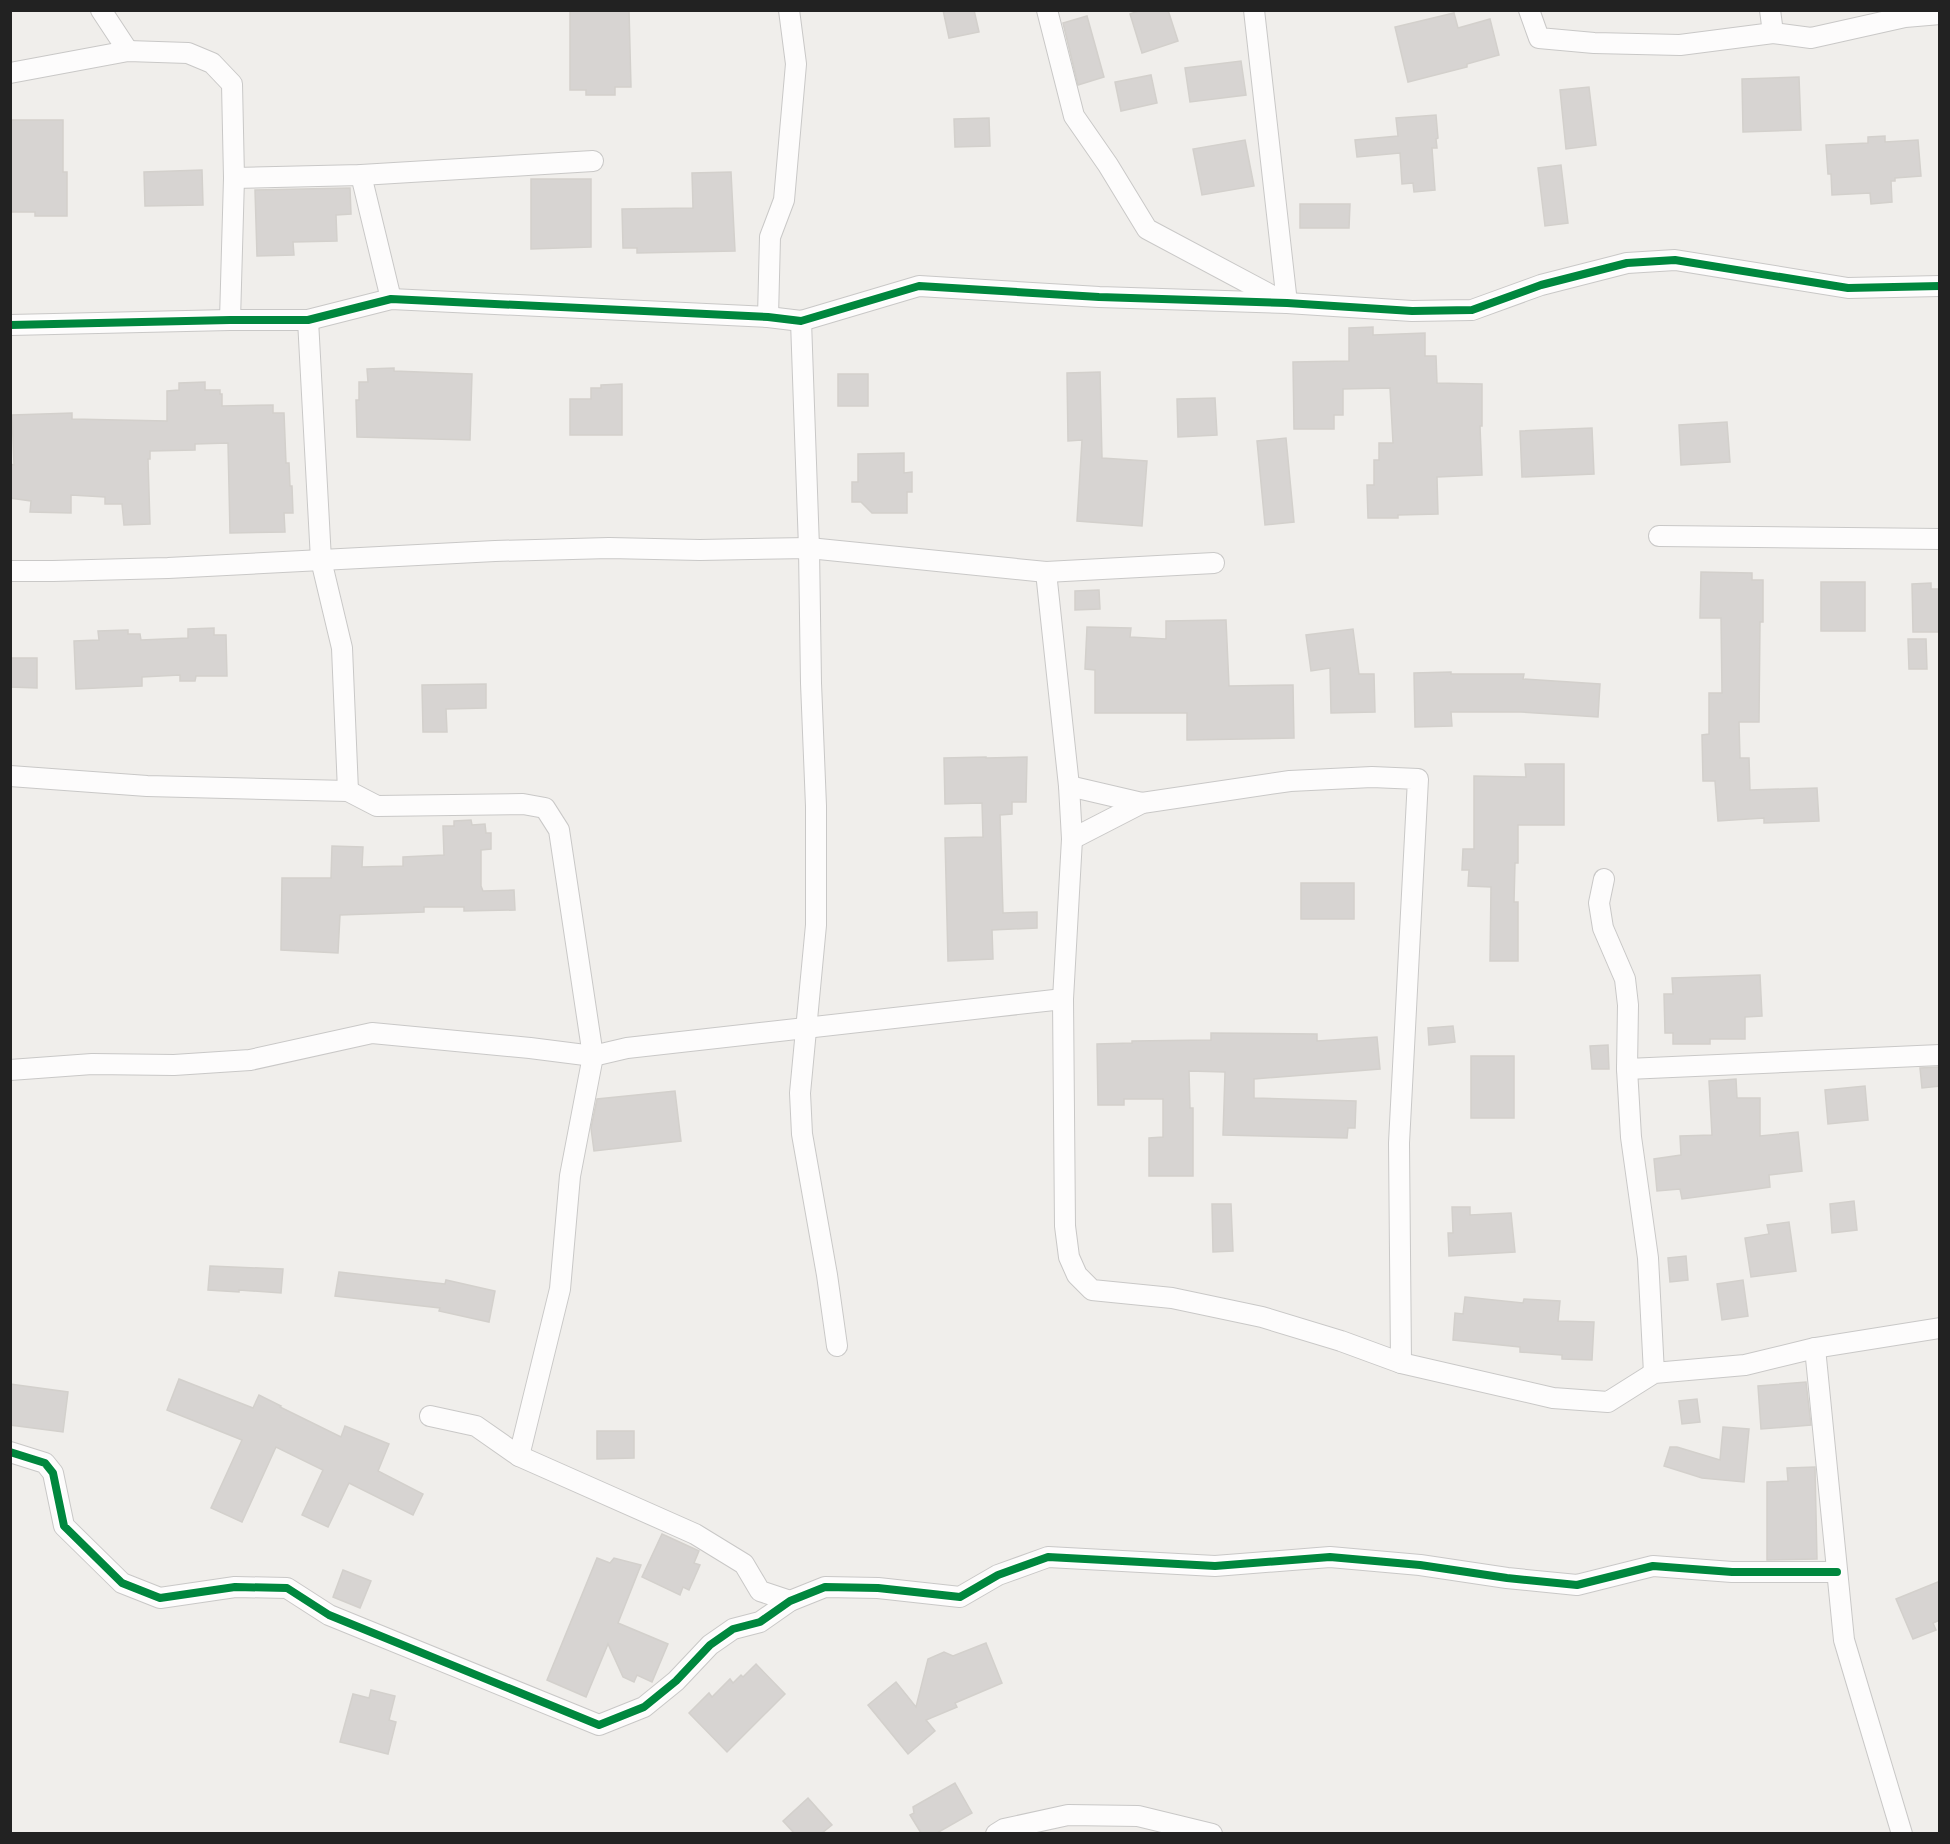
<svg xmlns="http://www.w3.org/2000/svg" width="1950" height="1844" font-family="'Titillium Web',sans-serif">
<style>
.building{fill:#d7d4d2;stroke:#d3d0cc;stroke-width:1.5}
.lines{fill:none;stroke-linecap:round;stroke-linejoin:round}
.minor-casing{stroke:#c9c8c7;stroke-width:22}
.minor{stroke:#fdfcfc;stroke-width:20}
.cycleway-casing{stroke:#fff;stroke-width:11}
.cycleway{stroke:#00873e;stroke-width:8}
</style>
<rect width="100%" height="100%" fill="#f0eeeb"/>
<!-- building -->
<g class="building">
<path d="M570 10H629L631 87H615V95H586V90H570Z"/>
<path d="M943 10H974L979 32 949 38Z"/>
<path d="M1141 10H1168L1178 41 1142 53 1130 14Z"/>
<path d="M1454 13 1458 28 1490 19 1499 55 1467 64V67L1408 82 1395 27Z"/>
<path d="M1087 16 1104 77 1078 85 1063 23Z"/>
<path d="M1241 61 1246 95 1190 102 1185 68Z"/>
<path d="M1151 75 1157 103 1121 111 1115 82Z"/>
<path d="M1799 77 1801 130 1743 132 1742 79Z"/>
<path d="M1589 87 1596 145 1566 149 1560 90Z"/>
<path d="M1436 115 1438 138 1436 139 1437 148H1432L1435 190 1414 192 1413 183 1402 184 1400 153 1357 157 1355 140 1398 136 1396 118Z"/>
<path d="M989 118 990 146 955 147 954 119Z"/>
<path d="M10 120H63V172H67V216H35V212H10Z"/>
<path d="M1885 136V142L1918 140 1921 176 1895 178V181H1891L1892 202 1871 204 1870 193 1832 195 1831 174H1828L1826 145 1868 143V137Z"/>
<path d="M1245 140 1254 186 1202 195 1193 149Z"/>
<path d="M1561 165 1568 223 1545 226 1538 168Z"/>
<path d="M202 170 203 205 145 206 144 172Z"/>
<path d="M731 172 735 251 637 253V248H623L622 209 693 208 692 173Z"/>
<path d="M531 179H591V247L531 249Z"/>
<path d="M350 188 351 214 336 215 337 241 293 242 294 255 257 256 255 190Z"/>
<path d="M1300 204H1350L1349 228H1300Z"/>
<path d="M1373 327V335L1425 333V356H1436L1437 383 1482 384V426H1480L1482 475 1437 477 1438 514 1398 515V518H1368L1367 485H1374V460H1379V443H1393L1390 388 1343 389V415H1334V429H1294L1293 362 1349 361V328Z"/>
<path d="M394 368V371L472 374 470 440 357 437 356 400H359V382H368L367 369Z"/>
<path d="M1100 372 1102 458 1147 461 1142 526 1077 521 1082 440 1068 441 1067 373Z"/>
<rect x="838" y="374" width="30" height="32"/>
<path d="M205 382V390H220V394H222V406L273 405V413H284L286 463H289L290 486H292L293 513H284L285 532 230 533 228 443 195 444V450L150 451V459H148L150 524 124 525 122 504H105V497L71 495V513L30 512 31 501 10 498V464L14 465 12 415 72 413V419L167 421V391L179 390V383Z"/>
<path d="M622 384V435H570V399H591V388H601V385Z"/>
<path d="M1215 398 1217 435 1178 437 1177 399Z"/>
<path d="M1727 422 1730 462 1681 465 1679 425Z"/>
<path d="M1592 428 1594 474 1522 477 1520 431Z"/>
<path d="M1286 438 1294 522 1265 525 1257 441Z"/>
<path d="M904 453V473L912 472V492H907V513H872L861 502H852V482H858V454Z"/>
<path d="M1701 572 1752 573V580H1763V622H1760L1759 722H1739L1740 758H1749L1750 790 1817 788 1819 821 1764 823V818L1718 821 1715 781H1703L1702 735 1709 734V693H1722L1721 618H1700Z"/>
<rect x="1821" y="582" width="44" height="49"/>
<path d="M1931 583V589H1940V632H1913L1912 584Z"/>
<path d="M1099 590 1100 609 1075 610V591Z"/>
<path d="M1226 620 1229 686 1293 685 1294 738 1187 740V713H1095V670L1085 669 1087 627 1131 628 1130 637 1166 639V621Z"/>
<path d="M214 628V635H226L227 676H196L195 681H180V675L142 677V686L76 689 74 641 99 640 98 631 128 630V634H140L141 640 188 638V629Z"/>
<path d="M1353 629 1359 674H1374L1375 712 1331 713 1330 668 1311 671 1306 635Z"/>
<path d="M1908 639H1926L1927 669H1909Z"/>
<path d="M10 658H37V688L10 687Z"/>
<path d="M1451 672V674H1524L1523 679 1600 684 1598 717 1521 712H1451L1452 726 1415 727 1414 673Z"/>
<path d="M486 684V708L446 709 447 732H423L422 685Z"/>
<path d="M986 757V758L1027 757 1026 802H1012V814L1000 815 1003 913 1037 912V928L992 930 993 959 948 961 945 838 983 837 982 803 945 804 944 758Z"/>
<path d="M1525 764H1564V825H1518V863H1515L1514 902H1518V961H1490L1491 887 1468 886 1469 870H1462L1463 849H1474V776L1526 777Z"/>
<path d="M471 820 472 825 485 824 486 833H491V849L481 850V886L483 891 514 890 515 910 464 911V907H424V912L340 915 338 953 281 950 282 878H331L332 846 363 847 362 867 403 866V857L444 855 443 826H454V821Z"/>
<rect x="1301" y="883" width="53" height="36"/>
<path d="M1760 975 1762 1016 1745 1017V1039H1710V1044H1673V1033H1665L1664 994H1673L1672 978Z"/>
<path d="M1453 1026 1455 1042 1429 1045 1428 1028Z"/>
<path d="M1211 1033 1317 1034V1041L1377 1037 1380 1069 1254 1079V1098L1356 1101 1355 1128H1348L1347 1138 1223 1135 1225 1072 1189 1071 1190 1108H1193V1176H1149V1138L1163 1137V1099H1124V1105H1098L1097 1044 1132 1043V1041L1211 1040Z"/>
<path d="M1608 1045 1609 1069H1592L1590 1046Z"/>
<rect x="1471" y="1056" width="43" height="62"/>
<path d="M1940 1067V1086L1922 1088 1920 1068Z"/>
<path d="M1736 1079 1737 1098H1760V1136L1798 1132 1802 1171 1769 1175 1770 1187 1757 1189 1682 1199 1680 1189 1657 1191 1654 1159 1681 1155 1680 1136 1712 1135 1709 1081Z"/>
<path d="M1865 1086 1868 1120 1828 1124 1825 1090Z"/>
<path d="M675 1091 681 1141 594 1151 591 1128 597 1099Z"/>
<path d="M1854 1201 1857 1230 1832 1233 1830 1204Z"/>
<path d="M1212 1204H1231L1233 1251 1213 1252Z"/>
<path d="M1452 1207H1470V1215L1511 1213 1515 1252 1449 1256 1448 1233H1453Z"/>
<path d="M1789 1222 1796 1271 1751 1277 1745 1238 1769 1234 1767 1225Z"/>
<path d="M1686 1256 1688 1280 1670 1282 1668 1258Z"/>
<path d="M210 1266 283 1269 281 1293 239 1290V1292L208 1290Z"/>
<path d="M339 1272 445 1284 446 1280 495 1291 489 1322 439 1311 440 1308 335 1296Z"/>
<path d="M1743 1280 1748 1316 1722 1320 1717 1284Z"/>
<path d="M1465 1297 1523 1303 1524 1299 1560 1301 1558 1321 1594 1322 1592 1360 1562 1359V1355L1520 1352V1347L1453 1340 1455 1313 1463 1314Z"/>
<path d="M179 1379 253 1408 259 1395 281 1406 280 1407 341 1437 345 1426 389 1444 378 1471 423 1494 413 1515 349 1483 328 1527 302 1515 323 1470 276 1447 242 1522 211 1508 242 1440 167 1410Z"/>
<path d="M1806 1382 1811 1425 1761 1429 1758 1386Z"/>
<path d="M10 1384 68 1392 63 1432 10 1425Z"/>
<path d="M1697 1399 1700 1422 1682 1424 1679 1401Z"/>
<path d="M1723 1427 1749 1429 1744 1482 1702 1478 1664 1466 1670 1447H1677L1720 1460Z"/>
<path d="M597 1431H634V1458L597 1459Z"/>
<path d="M1815 1467 1817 1559 1767 1560V1482L1788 1481 1787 1468Z"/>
<path d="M662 1534 699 1551 694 1563 700 1565 689 1590 683 1587 680 1595 642 1577Z"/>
<path d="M597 1558 610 1563 614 1558 641 1565 618 1623 668 1644 652 1682 637 1675 634 1682 623 1677 608 1644 586 1697 547 1680Z"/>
<path d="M343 1570 371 1581 360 1608 333 1597Z"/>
<path d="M1940 1581V1620L1933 1623 1936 1630 1913 1639 1896 1599Z"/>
<path d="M986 1643 1002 1683 955 1703 957 1707 926 1720 935 1731 908 1754 868 1705 896 1682 916 1707 928 1659 944 1652 953 1656Z"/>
<path d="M756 1664 785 1694 727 1752 689 1713 709 1693 712 1697 730 1679 733 1683 741 1675 743 1677Z"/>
<path d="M371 1690 395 1696 389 1720 396 1722 388 1754 340 1742 353 1694 369 1698Z"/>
<path d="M955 1783 972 1813 937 1833H921L910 1815 914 1813 913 1807Z"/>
<path d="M808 1798 832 1825 822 1833H794L783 1821Z"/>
</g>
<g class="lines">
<!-- minor casing -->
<g class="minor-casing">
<g id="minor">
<path d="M101 10 128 51"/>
<path d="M1047 10 1074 116 1108 165 1147 229 1282 301"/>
<path d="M1254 10 1287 303"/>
<path d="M1529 10 1539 38 1594 43 1680 45 1773 33 1811 38 1905 17 1940 14"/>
<path d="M1770 10 1773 33"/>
<path d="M10 73 128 51 188 53 212 63 232 84 234 178 230 320"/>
<path d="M361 175 391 299"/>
<path d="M234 178 361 175 593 161"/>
<path d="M768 317 770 237 784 200 796 64 789 10"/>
<path d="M308 320 321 560 342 648 348 791"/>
<path d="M801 321 809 548 811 683 816 806V925L800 1093 802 1134 827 1275 837 1346"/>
<path d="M10 325 230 320H308L391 299 768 317 801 321 919 286 1099 297 1287 303 1412 311 1472 310 1541 285 1627 263 1675 260 1848 288 1940 286"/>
<path d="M1659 536 1940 539"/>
<path d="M10 571H53L168 568 495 551 609 548 700 550 809 548 1046 572 1214 563"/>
<path d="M1046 572 1069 786 1072 839 1063 999 1065 1226 1069 1257 1077 1275 1092 1290 1172 1298 1262 1317 1341 1341 1401 1363 1553 1398 1608 1402 1654 1373 1745 1365 1815 1348 1940 1328"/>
<path d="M10 776 147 786 348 791 377 806 523 804 545 808 559 830 593 1056 570 1176 560 1289 519 1456"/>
<path d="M1069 786 1142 803"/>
<path d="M1072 839 1142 803 1290 781 1372 777 1418 779 1399 1143 1401 1363"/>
<path d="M1604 879 1599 903 1603 928 1625 979 1628 1005 1627 1069 1631 1137 1648 1258 1654 1373"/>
<path d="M1627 1069 1940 1055"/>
<path d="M10 1070 92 1064 174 1065 250 1060 372 1033 530 1048 593 1056 627 1048 1063 999"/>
<path d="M1815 1348 1844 1640 1902 1834"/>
<path d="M430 1416 476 1426 519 1456 695 1534 744 1564 760 1591 790 1601"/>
<path d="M10 1452 45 1463 53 1473 64 1526 122 1583 160 1598 235 1587 287 1588 329 1615 599 1725 644 1707 676 1681 710 1645 733 1629 760 1622 790 1601 825 1587 878 1588 960 1597 998 1575 1048 1557 1215 1566 1330 1557 1420 1565 1507 1578 1577 1585 1653 1566 1732 1572H1837"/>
<path d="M996 1834 1004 1829 1068 1815 1138 1816 1212 1834"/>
</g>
</g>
<!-- minor -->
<use href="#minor" class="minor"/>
<!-- cycleway casing -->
<g class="cycleway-casing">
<g id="cycleway">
<path d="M10 325 230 320H308L391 299 768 317 801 321 919 286 1099 297 1287 303 1412 311 1472 310 1541 285 1627 263 1675 260 1848 288 1940 286"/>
<path d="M10 1452 45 1463 53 1473 64 1526 122 1583 160 1598 235 1587 287 1588 329 1615 599 1725 644 1707 676 1681 710 1645 733 1629 760 1622 790 1601 825 1587 878 1588 960 1597 998 1575 1048 1557 1215 1566 1330 1557 1420 1565 1507 1578 1577 1585 1653 1566 1732 1572H1837"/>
</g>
</g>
<!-- cycleway -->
<use href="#cycleway" class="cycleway"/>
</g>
<!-- border -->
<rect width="1950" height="1844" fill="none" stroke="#222222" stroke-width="24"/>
</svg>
